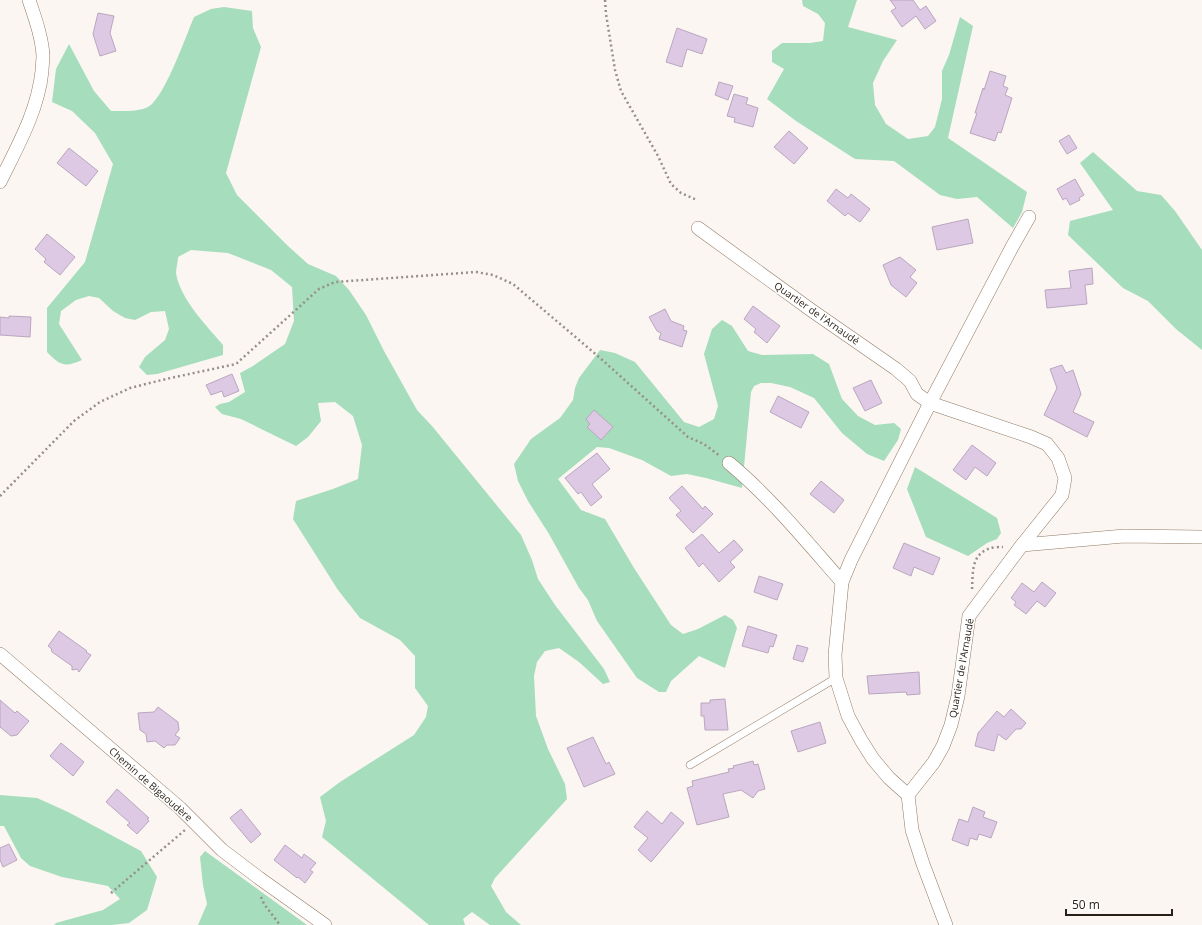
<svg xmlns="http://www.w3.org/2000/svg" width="1202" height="925" font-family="'Open Sans',sans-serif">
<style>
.green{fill:#a5ddbd}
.building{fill:#ddc9e3;stroke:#baa6c0}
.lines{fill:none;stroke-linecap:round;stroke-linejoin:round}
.lane-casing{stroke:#917964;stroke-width:8}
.street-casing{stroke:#917964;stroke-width:14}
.path{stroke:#979089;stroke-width:2.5;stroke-dasharray:2 3;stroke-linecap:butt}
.lane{stroke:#fff;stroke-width:7}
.street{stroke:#fff;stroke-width:13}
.labels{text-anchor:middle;stroke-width:3;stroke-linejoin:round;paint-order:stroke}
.street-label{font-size:10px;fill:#281f16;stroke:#fff}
</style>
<rect width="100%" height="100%" fill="#fbf6f1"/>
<!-- green -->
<g class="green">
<path d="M802 0H857L848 27 897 40 883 61 873 83 875 105 886 124 908 139 928 136 935 127 942 99V71L949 55 960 17 973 26 948 138 1027 192 1022 212 1013 228 977 197 957 199 940 195 894 161 855 159 796 121 767 99 784 69 772 62V51L782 43H810L823 41 825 23 818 14 803 6Z"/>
<path d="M224 7 252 11 253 28 261 47 226 173 237 195 288 246 308 264 336 276 349 290 366 315 384 351 417 410 432 426 521 535 532 560 538 579 555 605 604 669 610 682 603 684 579 662 559 648 545 651 537 662 534 676 536 716 548 749 565 784 567 799 495 878 491 886 506 912 521 925H490L472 912 463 919 465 925H429L322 837 326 821 320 797 340 782 414 735 426 717 428 706 415 688V656L400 640 360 618 338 590 293 519 296 501 333 489 358 479 362 445 353 416 335 402 318 403 321 421 308 437 296 446 241 419 222 414 215 407 220 404 229 402 245 392 240 373 253 366 285 344 294 321 292 287 271 270 228 253 191 250 178 257C178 262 176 268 176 273 180 299 207 326 223 345V355L157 374 147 375 139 367 145 357 165 340 169 329 165 311 151 312 135 320 125 318 113 311 99 298 89 296 76 300 61 311 59 324 82 360C64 368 60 365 47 352V308L85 262 113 164 95 133 72 111 52 102 56 69 69 44 94 91 111 111C123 111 137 112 148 107 164 99 186 36 194 17L211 9Z"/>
<path d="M1093 152 1137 191 1161 195 1175 211 1202 250V350L1176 329 1148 301 1123 288 1068 235 1070 221 1113 210 1080 163Z"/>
<path d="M722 320 732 326 748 351 762 355 813 354 829 364 842 399 858 416 875 425 894 423 901 429 898 440 884 461 867 454 842 433 814 398 790 387 771 383H761L754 386 751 392 742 488 706 478 687 474 671 476 642 460 609 448 597 447 558 479 581 510 605 519 634 568 671 625 683 634 698 629 725 615 733 620 737 628 725 668 699 656 671 681 666 692H659L637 678 597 621 588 600 579 588 549 534 528 501 518 481 514 464 531 439 560 418 573 400 575 388 579 378 600 350 615 353 635 362 684 422 699 427 714 419 718 406 704 354 712 329Z"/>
<path d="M915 467 997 518 1001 533 997 539 987 543 968 556 926 537 907 489Z"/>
<path d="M0 795 37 798 68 812 141 851 157 877 147 910 129 923 112 925H54L56 923 103 910 120 899 108 886 62 877 30 866 21 858 4 826H0Z"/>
<path d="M205 851 307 925H198L207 904 203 885 200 857Z"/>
</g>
<!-- building -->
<g class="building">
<path d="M890 0H913L920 10 926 6 936 21 925 29 916 16 902 27 891 11 896 8Z"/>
<path d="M98 13 114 16 110 33 116 51 100 56 93 34Z"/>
<path d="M677 28 707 39 702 54 687 49 682 67 666 62Z"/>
<path d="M990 71 1006 76 1003 86 1008 88 1005 95 1012 98 1001 133 998 132 995 141 970 133 977 113H975L983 88 984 90Z"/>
<path d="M719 82 733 86 728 100 715 95Z"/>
<path d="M734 94 748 98 746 104 758 108 753 127 734 122 735 118 727 116Z"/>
<path d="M789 131 808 148 794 164 774 147Z"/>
<path d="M1069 135 1077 148 1067 154 1059 141Z"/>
<path d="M69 148 98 171 86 186 57 163Z"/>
<path d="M1075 179 1084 195 1079 198 1080 200 1070 205 1066 198 1063 200 1057 189Z"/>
<path d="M836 189 848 198 851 194 870 209 860 222 848 213 845 216 827 201Z"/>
<path d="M968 219 973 243 937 250 932 227Z"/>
<path d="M47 234 75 257 60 275 44 262 46 259 35 249Z"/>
<path d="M900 257 916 270 910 277 917 283 906 297 891 285 883 265Z"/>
<path d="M1092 268 1093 284 1085 285 1087 304 1047 308 1045 290 1071 288 1069 271Z"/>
<path d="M753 306 780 326 767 343 754 332 756 329 744 319Z"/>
<path d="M665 309 671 321 684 326 683 330 687 331 682 347 659 339 661 333 657 331 649 317Z"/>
<path d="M9 316 31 317 30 337 0 335V317L9 318Z"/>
<path d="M1062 365 1066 373 1073 370 1081 394 1073 412 1094 422 1087 437 1044 415 1057 388 1050 369Z"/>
<path d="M232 374 239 391 224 397 222 391 211 395 206 385Z"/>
<path d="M871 380 882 403 865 411 853 388Z"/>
<path d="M778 396 809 412 801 428 770 412Z"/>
<path d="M594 410 613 427 601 440 587 427 590 424 586 419Z"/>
<path d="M972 445 996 463 987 476 975 467 966 480 953 470Z"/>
<path d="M597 453 610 469 592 484 602 497 591 506 581 492 578 494 565 478Z"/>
<path d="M821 481 844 500 834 513 810 494Z"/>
<path d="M682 486 703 509 705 506 713 514 693 533 676 515 681 511 669 498Z"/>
<path d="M702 534 719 553 734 540 743 550 730 562 735 567 719 582 703 563 699 567 685 548Z"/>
<path d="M904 543 940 558 933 575 914 567 911 576 893 568Z"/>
<path d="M759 576 783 584 777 600 754 592Z"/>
<path d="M1042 582 1056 593 1045 607 1037 601 1026 614 1014 605 1016 602 1011 598 1022 583 1034 592Z"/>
<path d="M748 626 777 635 773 647 770 646 768 653 742 646Z"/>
<path d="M59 631 87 651 86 652 91 655 79 672 77 669 72 670V666L52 652 51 648 48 646Z"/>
<path d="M797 645 808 648 803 662 793 659Z"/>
<path d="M919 672 920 694 907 695 906 692 869 694 867 676Z"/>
<path d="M725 699 728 730H705L704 716H701V703H710V700Z"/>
<path d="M0 700 15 713 17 711 29 721 17 735 11 736 0 727Z"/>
<path d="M158 707 178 722 179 730 175 735 180 738 175 745H167L164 748 155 741 147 742 146 734 140 730 138 713 154 712Z"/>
<path d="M1011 709 1026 723 1021 729H1016L1006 740 998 734 994 751 975 746 978 733 997 711 1004 717Z"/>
<path d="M820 722 826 743 798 752 791 731Z"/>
<path d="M593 737 606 764 609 762 615 774 584 787 567 748Z"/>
<path d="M61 743 84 762 73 776 50 756Z"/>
<path d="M753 761 754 765 758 764 765 789 758 791 753 798 741 790 723 794 729 817 697 825 687 788 693 786 692 781 729 772 728 769 734 768 733 766Z"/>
<path d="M117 789 149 818 147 819 149 821 137 834 127 825 130 823 106 802Z"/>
<path d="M973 807 985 812 983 817 997 822 991 838 979 834 977 840 970 838 968 846 952 840 959 819 968 822Z"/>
<path d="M241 809 261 834 251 843 230 818Z"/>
<path d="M647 811 662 824 671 812 684 823 651 862 638 850 648 838 634 827Z"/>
<path d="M9 844 17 860 3 867 0 860V848Z"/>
<path d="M285 845 302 858 304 854 316 863 310 870 313 872 305 883 298 877 297 878 274 860Z"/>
</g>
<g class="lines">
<!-- lane casing -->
<g class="lane-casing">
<path id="lane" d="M690 765 836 678"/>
</g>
<!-- street casing -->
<g class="street-casing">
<g id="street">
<path d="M0 182C17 147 38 111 42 71 42 66 43 61 43 56 42 37 35 18 29 0"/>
<path d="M698 228 811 310 896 369 910 381 917 394 930 403 1031 437 1047 444 1058 458 1065 478 1062 495 1022 545"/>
<path d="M729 463C771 498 806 541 842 582"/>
<path d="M0 654 180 808 222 850 259 878 325 925"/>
<path d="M908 795 934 762 943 746 951 725 958 696 969 616 1022 545 1124 536 1202 537"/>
<path d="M946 925 923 864 912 830 908 795 889 778 873 759 861 740 848 716 836 678 835 655 842 582 851 560 930 403 1012 247 1029 217"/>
</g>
</g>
<!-- path -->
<g class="path">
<path d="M605 0 606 14 615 70 621 91 658 156 671 184 681 193 697 200"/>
<path d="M0 496 74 421 100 402 130 388 166 379 236 364 319 289 335 282 476 272 493 275 513 284 599 357 688 437 704 444 720 456"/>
<path d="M972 589C973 573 971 556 988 549 992 547 999 547 1003 547"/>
<path d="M111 893 185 830"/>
<path d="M261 897 264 904 280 925"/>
</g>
<!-- lane -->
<use href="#lane" class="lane"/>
<!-- street -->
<use href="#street" class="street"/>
</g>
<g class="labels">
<!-- street labels -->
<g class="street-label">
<text transform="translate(817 313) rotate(35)" y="4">Quartier de l'Arnaudé</text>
<text transform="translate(961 668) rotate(-80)" y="4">Quartier de l'Arnaudé</text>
<text transform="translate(151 784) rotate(41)" y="4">Chemin de Bigaoudère</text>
</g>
</g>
<!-- scale -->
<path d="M1066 909v6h106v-6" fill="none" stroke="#281f16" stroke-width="2"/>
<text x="1072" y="909" font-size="12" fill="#281f16" stroke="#ffffff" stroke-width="3" paint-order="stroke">50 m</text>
</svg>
